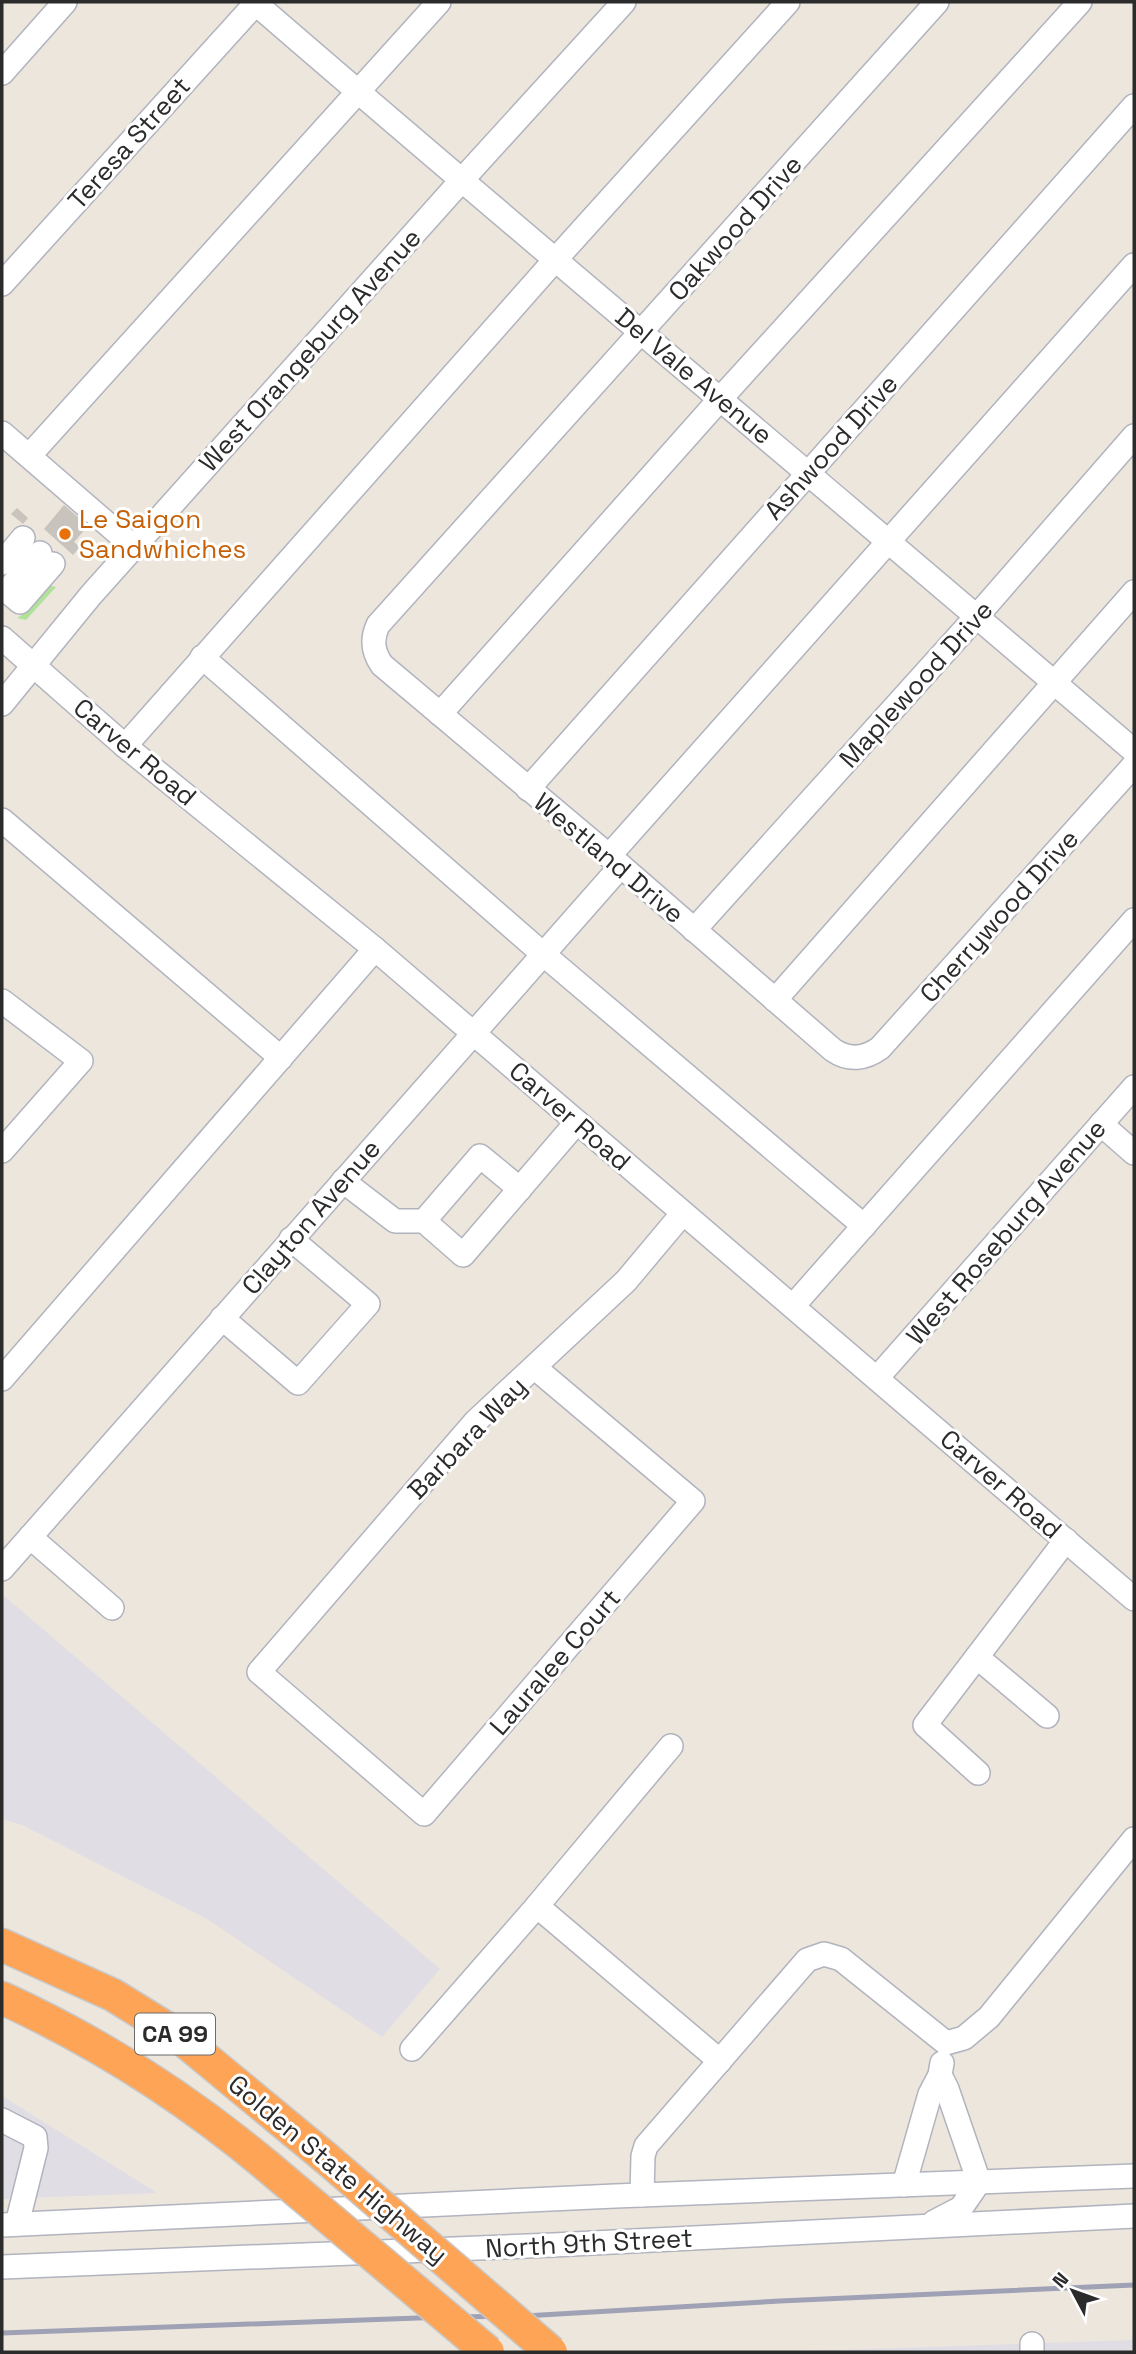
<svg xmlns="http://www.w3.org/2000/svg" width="1136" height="2354" font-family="'Space Grotesk',sans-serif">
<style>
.industrial{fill:#e0dde5}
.green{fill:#b0e399}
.building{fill:#c8c3bc}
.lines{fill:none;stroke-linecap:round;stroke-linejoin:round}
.minor-casing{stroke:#b1b3be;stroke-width:26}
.highway-casing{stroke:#c8c8c8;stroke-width:35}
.minor{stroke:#fff;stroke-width:23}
.highway{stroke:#fea456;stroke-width:32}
.rail{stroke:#9fa2b5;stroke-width:5}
.highway-bridge-casing{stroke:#c8c8c8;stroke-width:35;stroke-linecap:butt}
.highway-bridge{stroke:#fea456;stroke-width:32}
.food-dot{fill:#e8710a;stroke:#fff;stroke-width:2.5}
.labels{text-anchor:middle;stroke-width:6;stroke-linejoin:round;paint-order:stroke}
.shield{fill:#fff;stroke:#6b6b6b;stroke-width:2}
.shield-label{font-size:24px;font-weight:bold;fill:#2b2b2b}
.street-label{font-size:26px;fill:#2b2b2b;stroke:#fff}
.food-label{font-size:26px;fill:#c56008;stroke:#fff;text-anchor:start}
</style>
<rect width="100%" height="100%" fill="#ede6dd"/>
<!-- industrial -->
<g class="industrial">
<path d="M2 1594 440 1969 382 2037 207 1919 22 1825 2 1819Z"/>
<path d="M2 2096 157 2193 2 2199Z"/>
<path d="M1134 2340V2352H778Z"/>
</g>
<!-- green -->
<path class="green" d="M51 586 56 587 26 620 17 618 25 613Z"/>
<!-- building -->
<g class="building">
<path d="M64 505 88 526 74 542 80 547 73 555 44 529Z"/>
<path d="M17 508 28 518 23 524 11 514Z"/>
</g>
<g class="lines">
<!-- minor casing -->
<g class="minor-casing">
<g id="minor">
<path d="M254 2C545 254 842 500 1134 751"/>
<path d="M937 2 378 625C371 640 373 652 382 665L621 866 833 1050C849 1061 865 1059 880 1048L1134 765"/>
<path d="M2 73 65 2"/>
<path d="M2 284 257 2"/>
<path d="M2 433 134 547"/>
<path d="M29 456 439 2"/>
<path d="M40 553 7 591 20 602 53 564"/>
<path d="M2 563 23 538"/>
<path d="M2 638 125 746 375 949 1134 1599"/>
<path d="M202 657 543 954 864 1226"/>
<path d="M2 704 91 595 461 181 624 2"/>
<path d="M440 714 721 398 1080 2"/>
<path d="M125 746 555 260 788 2"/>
<path d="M528 789 1134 106"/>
<path d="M2 820 281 1058"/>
<path d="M609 856 1134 265"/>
<path d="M694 930 977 616 1134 436"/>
<path d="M775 1000 1134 592"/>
<path d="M2 1001 81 1061 2 1151"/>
<path d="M1101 1124 1134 1153"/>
<path d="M343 1181 395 1221H424L463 1255 577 1122"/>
<path d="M424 1221 480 1156 520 1189"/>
<path d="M793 1306 1134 920"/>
<path d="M222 1318 298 1383 368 1304 291 1239"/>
<path d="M534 1367 693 1501 424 1814 259 1672 475 1422 626 1281 683 1213"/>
<path d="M877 1378 1134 1087"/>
<path d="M2 1379 375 949"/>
<path d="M30 1537 112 1608"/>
<path d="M2 1569 621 866"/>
<path d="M977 1657 1047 1716"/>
<path d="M671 1746 537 1906 720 2061"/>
<path d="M978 1773 925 1725 1066 1540"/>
<path d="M412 2049 537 1906"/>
<path d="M2 2120 35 2137 36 2148 17 2224"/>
<path d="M904 2185 930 2094 940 2075 942 2063"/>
<path d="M642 2195 643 2156 646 2146 807 1960 824 1954 841 1959 946 2043 964 2038 989 2017 1134 1839"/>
<path d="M934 2222 961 2208 979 2182 947 2089 940 2075"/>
<path d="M2 2225 615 2196 1134 2176"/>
<path d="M2 2267 553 2245 1134 2216"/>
<path d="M1032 2344V2352"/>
</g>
</g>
<!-- highway casing -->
<g class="highway-casing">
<g id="highway">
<path d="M2 1945 113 1995 176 2034 326 2158"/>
<path d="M2 1998C96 2041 187 2099 266 2165"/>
</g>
</g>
<!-- minor -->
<use href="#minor" class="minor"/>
<!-- highway -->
<use href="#highway" class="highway"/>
<!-- rail -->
<path class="rail" d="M2 2333 445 2317 524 2316 780 2301 1134 2285"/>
<!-- highway-bridge casing -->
<g class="highway-bridge-casing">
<g id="highway-bridge">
<path d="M326 2158 551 2352"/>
<path d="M266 2165 488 2352"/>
</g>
</g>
<!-- highway-bridge -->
<use href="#highway-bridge" class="highway-bridge"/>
</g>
<!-- markers -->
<circle class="food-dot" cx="65" cy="534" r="7"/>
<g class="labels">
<!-- shield labels -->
<rect class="shield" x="135" y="2013.5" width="80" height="41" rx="5"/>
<g class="shield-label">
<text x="175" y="2042">CA 99</text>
</g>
<!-- street labels -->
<g class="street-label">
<text transform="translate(129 143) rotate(-48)" y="9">Teresa Street</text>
<text transform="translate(735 228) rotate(-48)" y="9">Oakwood Drive</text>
<text transform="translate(310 350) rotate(-48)" y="9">West Orangeburg Avenue</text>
<text transform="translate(694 376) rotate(40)" y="9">Del Vale Avenue</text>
<text transform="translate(831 447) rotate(-48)" y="9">Ashwood Drive</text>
<text transform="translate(916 684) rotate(-48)" y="9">Maplewood Drive</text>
<text transform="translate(135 752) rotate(40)" y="9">Carver Road</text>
<text transform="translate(609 858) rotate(40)" y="9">Westland Drive</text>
<text transform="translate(999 916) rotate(-48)" y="9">Cherrywood Drive</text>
<text transform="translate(570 1116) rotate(41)" y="9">Carver Road</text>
<text transform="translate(311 1217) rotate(-49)" y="9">Clayton Avenue</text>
<text transform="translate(1006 1232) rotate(-49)" y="9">West Roseburg Avenue</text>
<text transform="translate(467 1438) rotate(-46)" y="9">Barbara Way</text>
<text transform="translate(1001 1484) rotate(41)" y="9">Carver Road</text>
<text transform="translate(555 1662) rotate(-49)" y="9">Lauralee Court</text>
<text transform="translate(338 2169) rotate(40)" y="9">Golden State Highway</text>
<text transform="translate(589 2243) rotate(-3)" y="9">North 9th Street</text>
</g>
<!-- food labels -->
<g class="food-label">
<text x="79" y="528">Le Saigon<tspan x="79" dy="30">Sandwhiches</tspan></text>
</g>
</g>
<!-- border -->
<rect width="1136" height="2354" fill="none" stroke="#2b2b2b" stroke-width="7"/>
<!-- north arrow -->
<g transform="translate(1073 2291) rotate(311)" stroke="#ffffff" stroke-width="5" paint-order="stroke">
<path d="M0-5L12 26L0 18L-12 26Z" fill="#2b2b2b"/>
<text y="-10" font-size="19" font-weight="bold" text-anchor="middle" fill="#2b2b2b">N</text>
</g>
</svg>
